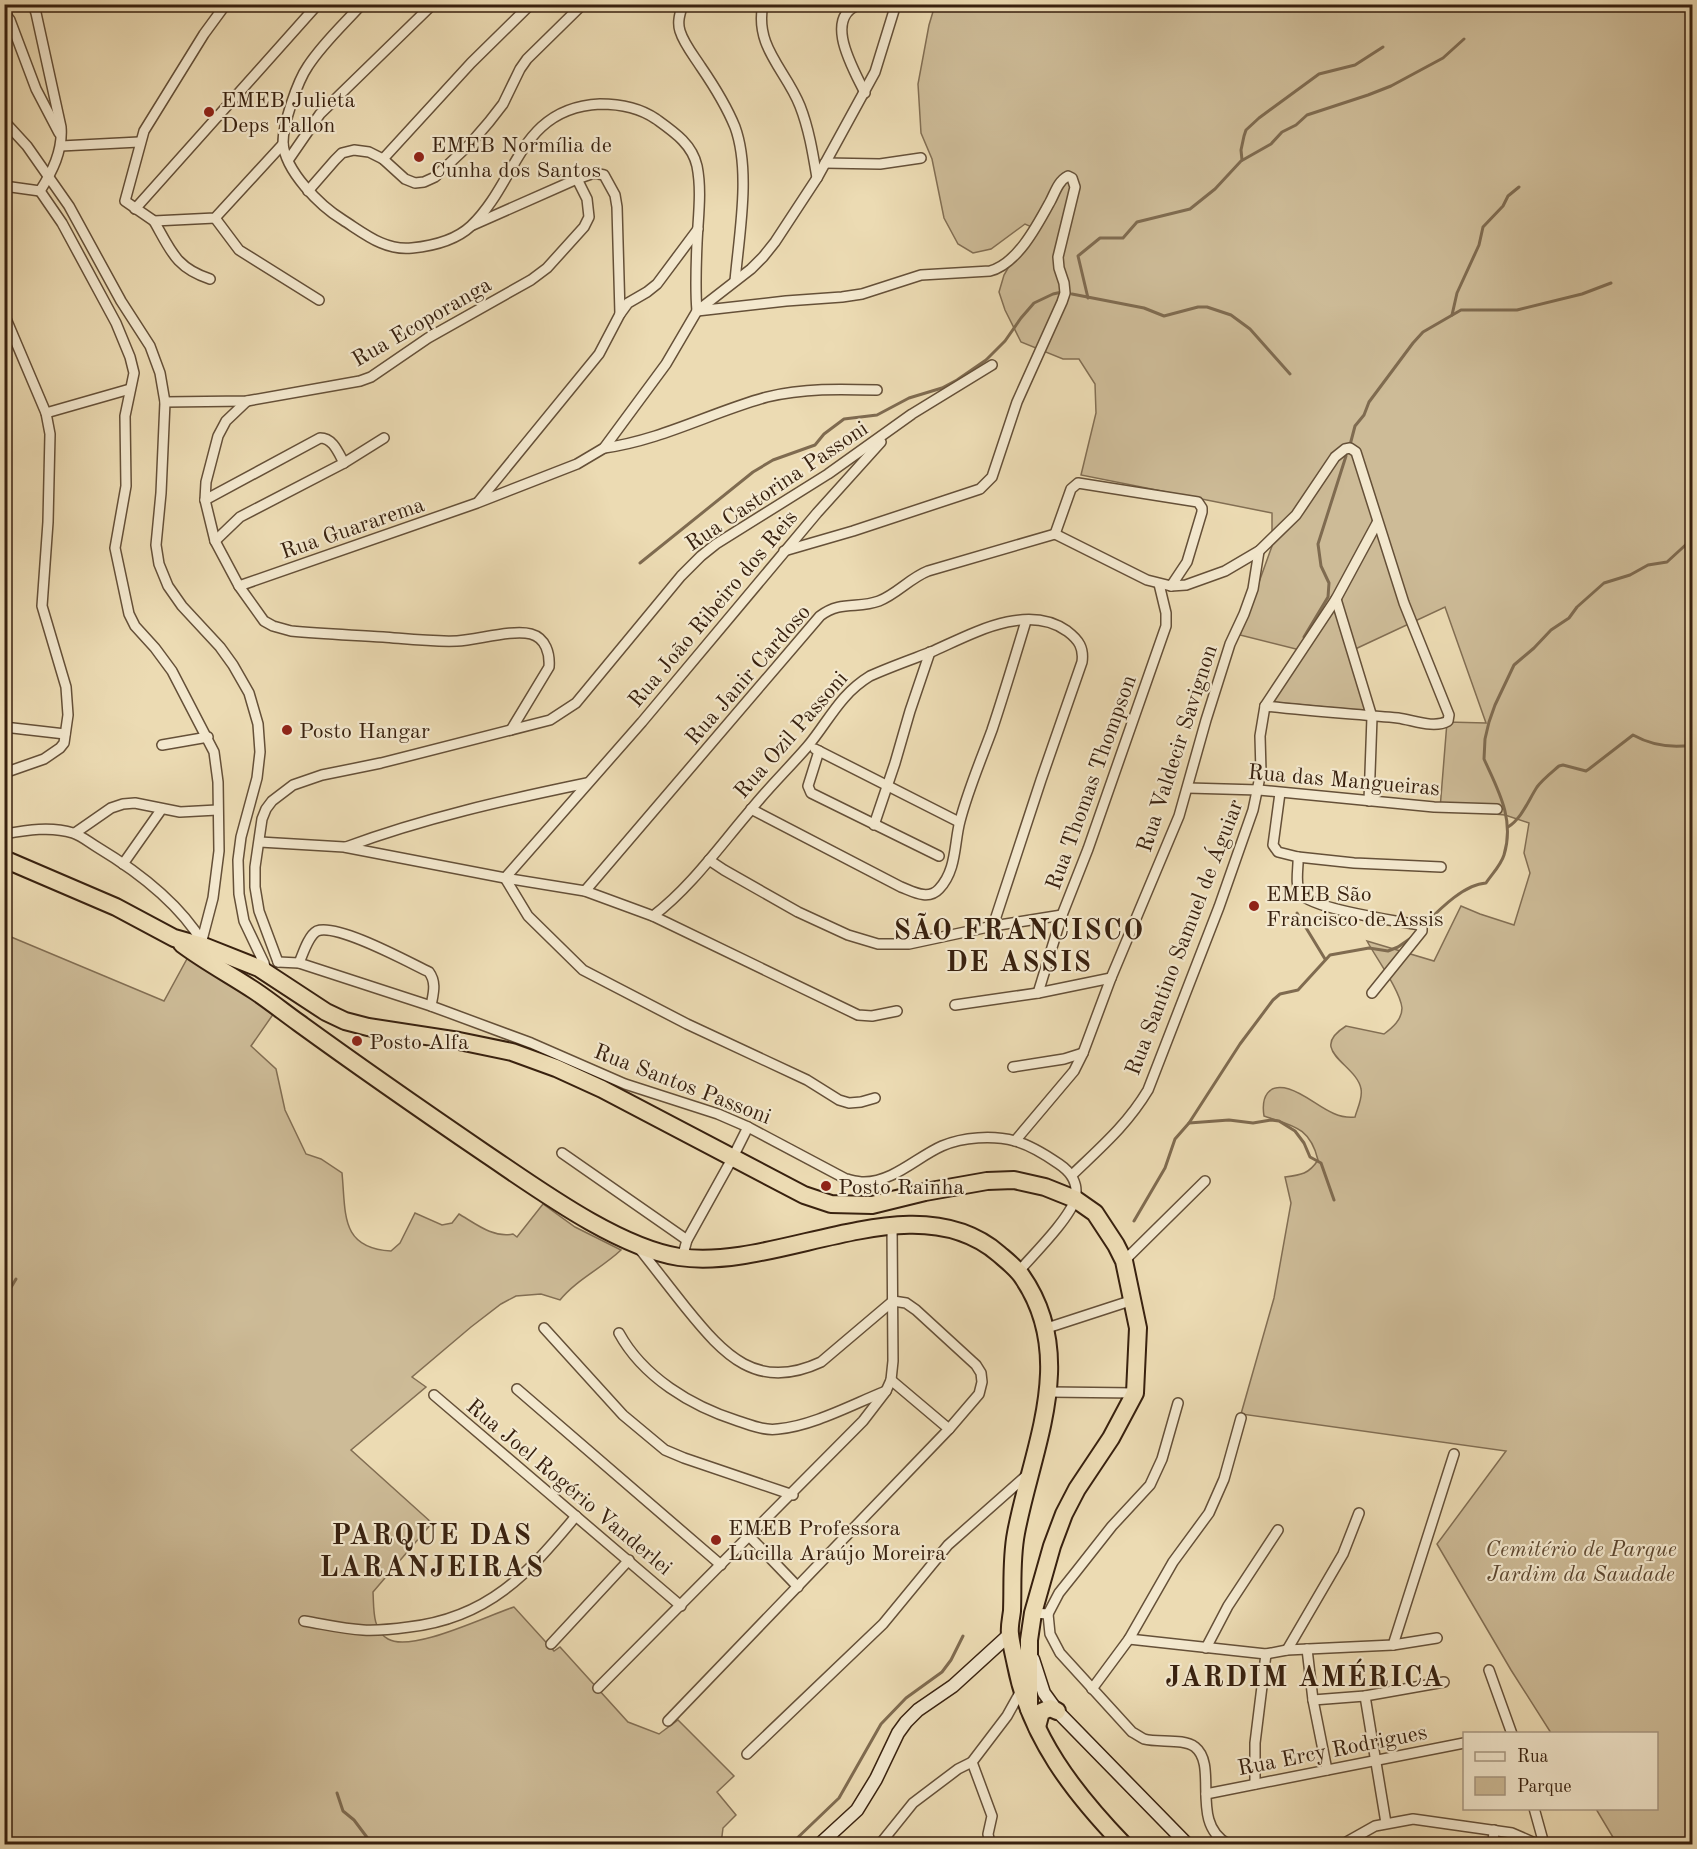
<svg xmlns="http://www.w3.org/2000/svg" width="1697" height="1849" font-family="'Old Standard TT',serif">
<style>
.green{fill:#cdbb97;stroke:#826e53;stroke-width:1.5}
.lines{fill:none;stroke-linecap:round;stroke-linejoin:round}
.stream{stroke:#7f6b50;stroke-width:3}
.street-casing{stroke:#655038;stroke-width:12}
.secondary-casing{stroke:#38210f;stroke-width:15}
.highway-casing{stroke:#38210f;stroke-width:20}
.street{stroke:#f3e8ce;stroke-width:9}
.secondary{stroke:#f3e8ce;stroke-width:12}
.highway{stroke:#ecdbb3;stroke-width:16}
.poi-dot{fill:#8f2418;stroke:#f3e8ce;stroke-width:2}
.labels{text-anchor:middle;stroke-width:4.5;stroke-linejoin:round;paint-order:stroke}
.poi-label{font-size:22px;fill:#38210f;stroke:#f3e8ce;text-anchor:start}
.street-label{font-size:22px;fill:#38210f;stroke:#f3e8ce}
.park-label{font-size:22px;font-style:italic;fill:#5d4831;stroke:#f3e8ce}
.district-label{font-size:28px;font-weight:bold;letter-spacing:1.5px;fill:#38210f;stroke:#f3e8ce}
</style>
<rect width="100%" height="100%" fill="#ecdbb3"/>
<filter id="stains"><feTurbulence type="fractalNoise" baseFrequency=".00333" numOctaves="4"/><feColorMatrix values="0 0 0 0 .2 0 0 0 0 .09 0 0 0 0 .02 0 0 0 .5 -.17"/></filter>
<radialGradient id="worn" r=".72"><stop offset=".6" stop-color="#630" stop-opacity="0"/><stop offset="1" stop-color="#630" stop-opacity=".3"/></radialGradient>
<!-- green -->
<g class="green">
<path d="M935 5H1692V1844H1617L1596 1809 1656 1808V1734L1551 1733 1511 1670 1437 1544 1506 1451 1241 1414 1274 1298 1291 1203 1285 1177C1301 1175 1309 1174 1318 1160 1310 1127 1293 1126 1264 1116 1261 1097 1268 1083 1289 1089 1312 1096 1330 1120 1355 1117 1357 1109 1363 1098 1361 1089 1357 1064 1306 1051 1346 1026L1384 1034C1392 1028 1402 1020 1402 1008 1400 990 1376 958 1367 941L1434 961 1461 906 1480 914 1514 925 1530 873 1524 853 1529 823 1505 815 1440 809 1447 722 1486 723 1445 607 1351 651 1370 711 1272 702 1300 650 1240 635 1272 546V513L1081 475 1096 413 1095 384 1079 359H1063L1021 342 1005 310 999 292 1004 275 1032 227 1025 224 991 249 973 253 958 244 944 218 932 159 921 133 918 84 929 25Z"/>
<path d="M4 934 164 1001 188 957 274 1013 251 1046 276 1069 285 1110 306 1154 321 1159 342 1173C346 1214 340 1248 391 1251L400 1243 415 1213 442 1225 452 1223 459 1214C476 1224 493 1238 513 1234L517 1237 543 1204 575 1227 621 1250C602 1268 576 1280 560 1300L541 1294 516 1296 501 1304 471 1327 412 1377 426 1387 351 1450 432 1523 373 1592C374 1608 372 1630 388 1639 412 1653 488 1615 514 1607L554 1651 560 1647 628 1722 659 1734 678 1720 734 1776 717 1792 736 1815 723 1828 721 1844H5Z"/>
</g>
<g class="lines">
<!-- stream -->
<g class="stream">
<path d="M1242 160 1241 150 1244 136 1246 130 1259 118 1319 74 1355 65 1383 47"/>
<path d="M1072 294 1144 308 1164 316 1198 307H1207L1231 315 1250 329 1290 374"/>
<path d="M1088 298 1078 256 1100 238H1123L1137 222 1190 209 1215 189 1241 161 1271 144 1282 132 1296 125 1307 115 1368 95 1391 86 1443 58 1464 39"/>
<path d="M1452 315 1457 293 1479 245 1483 227 1503 206 1508 196 1519 187"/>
<path d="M1350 445 1355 426 1364 415 1369 402 1413 343 1423 332 1461 310H1517L1582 294 1611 283"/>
<path d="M640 563 753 472 773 460 815 445 824 434 844 419 877 415 909 398 942 388 957 380 986 360 1005 341 1021 318 1034 303 1053 294 1062 292"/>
<path d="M1304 637 1328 597 1329 583 1321 566 1318 544 1346 456"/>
<path d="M1508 827C1522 818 1528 801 1537 787 1543 779 1551 773 1559 766L1563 765 1586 771 1589 769 1633 735C1651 745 1672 748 1692 745"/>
<path d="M1297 913 1325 959"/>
<path d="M1427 922C1441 908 1465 884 1486 883 1492 874 1501 865 1504 855 1515 819 1498 790 1484 759L1485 739 1489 722 1495 705 1514 665 1534 648 1551 630 1569 618 1577 607 1604 583 1630 575 1648 565 1667 562 1692 539"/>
<path d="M1189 1123 1229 1120 1253 1123 1271 1120 1279 1121 1295 1131 1304 1143 1310 1157 1321 1163 1334 1200"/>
<path d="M1134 1221 1165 1168 1175 1139 1189 1123 1240 1044 1273 1000 1280 994 1298 990 1330 955 1369 948 1388 951 1398 947 1411 938"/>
<path d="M4 1299 16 1279"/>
<path d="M337 1793 343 1811 354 1820 372 1844"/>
<path d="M791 1844 839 1798 881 1724 906 1698 942 1672 951 1660 963 1636"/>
</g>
<!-- street casing -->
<g class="street-casing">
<g id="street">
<path d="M226 4 204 34 144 131 125 201 154 221 215 218 283 144"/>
<path d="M362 4C344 24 323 43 308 66 297 82 283 124 283 143 285 171 320 206 343 220 365 234 385 251 412 248 432 246 456 240 471 226 518 181 519 108 600 104 620 104 640 108 656 119 674 132 692 144 697 166 702 191 698 218 697 243 696 266 695 289 697 311L786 301 842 297 862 294 921 275 990 271C1017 264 1037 226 1050 202 1055 193 1058 181 1068 176L1072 178 1075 187 1058 257 1059 268 1064 283 1065 293 1062 302 1017 402 992 477 980 489 971 492 853 531 784 551"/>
<path d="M683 4C680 13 677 22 680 31 684 44 694 56 701 67 714 86 726 105 735 127 751 171 739 235 735 281"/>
<path d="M763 4C754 47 786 70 800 106 809 129 813 154 817 178"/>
<path d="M861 4C821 16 854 70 865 93"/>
<path d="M4 12 10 20 36 89 59 133"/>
<path d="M4 121 27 146 69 206 121 301 150 346 160 373 165 402 161 493 156 545 159 564 168 586 182 606 220 647 233 665 249 693 258 724 260 752 257 778 241 837 238 860 239 894 244 921 264 963 266 972"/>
<path d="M61 146 139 142"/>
<path d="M289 159 320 114 433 4"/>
<path d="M383 159 471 63 531 4"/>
<path d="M825 163 880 164 921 158"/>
<path d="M4 186 40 191C52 172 63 151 61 127L36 13 33 4"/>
<path d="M40 191 62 223 116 323 130 357 134 373 125 416 126 486 115 548 129 614 135 626 155 648 172 671 214 752 218 782 219 851 213 898 202 940"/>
<path d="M308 191 335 160 342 153 354 150 369 152 383 159 405 179 415 183 424 182 435 177 470 144 489 122 503 104 520 69 527 59 583 4"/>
<path d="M135 209 318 4"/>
<path d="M215 218 239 250 319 300"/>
<path d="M154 221C171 251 176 268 210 279"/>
<path d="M473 225 577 179 594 173 604 175 615 195 617 207 620 314"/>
<path d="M4 314 46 413 50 434 48 522 42 606 66 687 68 715 64 743 60 748 44 759 4 773"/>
<path d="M247 401 226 421 218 436 206 482 205 500 215 541 239 586 264 621 273 626 291 631C322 634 353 635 383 637 408 639 432 642 457 641 477 640 513 629 531 634 546 638 550 654 549 667L511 730"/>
<path d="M165 402 247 401 360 381 371 377 428 338 531 280 547 268 584 227 589 217 587 199 577 179"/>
<path d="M46 413 130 389"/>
<path d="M604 448C662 440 712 412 767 397 804 388 840 389 877 390"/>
<path d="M205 500 320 438C333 438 338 452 344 463"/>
<path d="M479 501 599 354 620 314 628 303 647 292 657 284 698 229"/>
<path d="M1055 534 1147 580 1171 586 1186 585 1225 571 1259 551 1296 515 1335 457 1345 449 1350 448 1356 452 1404 603 1449 715 1448 721C1434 729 1413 720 1398 718 1354 714 1309 711 1265 706"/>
<path d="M1055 534 1071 489 1078 483 1198 502 1202 508V512L1187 562 1171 586"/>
<path d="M215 541 240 517 344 463 384 438"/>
<path d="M239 586 477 503 577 464 604 448 666 364 697 311 751 269 763 257 775 242 817 178 875 72 896 4"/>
<path d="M1336 599 1372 717 1369 801"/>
<path d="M4 727 65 734"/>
<path d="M162 745 208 737"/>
<path d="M815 749 959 822"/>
<path d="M819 751 808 786 811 793 939 856"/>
<path d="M1188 788 1259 790 1434 807 1497 809"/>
<path d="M1280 793 1273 845 1278 852 1298 857C1299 867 1294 885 1301 894 1312 909 1397 921 1419 925L1422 928V931L1372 993"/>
<path d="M751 809 901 887C912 891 928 901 939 889 957 870 954 843 960 821 968 790 981 760 992 730 1004 694 1015 657 1026 621"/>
<path d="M874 825 895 763 910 711 930 652"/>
<path d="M75 833 111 808 123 804 135 803 180 812 217 810"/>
<path d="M4 834C27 830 51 826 73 833 82 836 90 843 97 847 137 871 179 903 203 943"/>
<path d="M260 842 344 847 505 878 585 891 653 916 858 1015 872 1016 897 1011"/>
<path d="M346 847C424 818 505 800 587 783"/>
<path d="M1298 857 1354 863 1441 867"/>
<path d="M709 860 724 870 798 912 848 935 878 944H909L993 926 1062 915"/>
<path d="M123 864 161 810"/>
<path d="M505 878 642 722 817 513 881 442"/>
<path d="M505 878 528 916 583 970 687 1024 807 1080 839 1100 849 1103 861 1102 875 1098"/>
<path d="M585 891 820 616C841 600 858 609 879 601 897 594 910 578 928 571L1055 534"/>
<path d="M653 916C690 888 719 847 749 812 767 789 788 769 807 747 829 721 839 695 870 676 890 667 910 660 931 652 970 635 1026 602 1067 631 1079 640 1084 648 1082 662L1041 780 993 926"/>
<path d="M278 962 259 911 255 887V867L262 819 266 809 272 801 293 785 322 775 381 763 550 720 576 703 681 576 701 556 716 544 828 474 912 414 992 365"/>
<path d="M278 962 299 963 431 1006 531 1043 625 1084 718 1114 748 1127 846 1179C851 1180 858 1182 864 1182 893 1182 917 1157 942 1146 963 1137 993 1135 1015 1141 1030 1145 1046 1155 1059 1164 1071 1172 1079 1184 1075 1199 1070 1218 1033 1255 1019 1271"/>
<path d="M299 963C303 954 308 936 317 931 337 923 408 962 429 972 437 983 433 994 431 1006"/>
<path d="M1038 993 1062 915 1088 849 1166 626V613L1159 584"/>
<path d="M955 1005 1038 993 1111 978"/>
<path d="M1013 1067 1064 1059 1083 1053"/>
<path d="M1015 1141 1074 1071 1083 1053 1111 978 1179 816 1206 720 1230 644 1244 614 1253 589 1259 551"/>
<path d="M562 1153 687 1240"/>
<path d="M1072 1175C1101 1147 1127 1125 1148 1090L1219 907 1253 810 1261 772 1260 736 1265 706 1336 599 1377 523"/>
<path d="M638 1247C654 1267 670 1288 686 1308 724 1355 757 1392 821 1362L893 1301 906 1303 916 1310 976 1365 981 1373 982 1382 979 1394 949 1429 668 1721"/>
<path d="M682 1258 687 1240 732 1159 748 1127"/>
<path d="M1124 1261 1205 1181"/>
<path d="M544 1328 623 1415 665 1450 684 1458 793 1495"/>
<path d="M1044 1329 1133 1300"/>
<path d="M619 1333C643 1377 691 1406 738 1421 751 1425 764 1431 778 1429 813 1426 853 1404 886 1391"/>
<path d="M891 1380 949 1429"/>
<path d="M517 1389 721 1565"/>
<path d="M1049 1392 1135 1393"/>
<path d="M434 1395 681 1606"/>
<path d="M750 1537 798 1587"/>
<path d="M1033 1613 1048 1614 1050 1634 1060 1653 1132 1732C1136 1734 1140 1737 1144 1739 1159 1743 1183 1738 1195 1747 1219 1766 1189 1823 1228 1844"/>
<path d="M1048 1614 1059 1593 1075 1573 1112 1526 1150 1485 1162 1459 1178 1403"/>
<path d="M304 1621C323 1624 343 1629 363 1630 378 1631 394 1629 409 1627 488 1618 528 1574 576 1516"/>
<path d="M1129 1639 1266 1654 1287 1650 1393 1645 1437 1638"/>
<path d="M551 1644 629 1560"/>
<path d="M1393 1645 1454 1454"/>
<path d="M1206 1648 1228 1606 1278 1530"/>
<path d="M1307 1649 1313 1700 1327 1770"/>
<path d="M1287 1650 1343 1554 1359 1513"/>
<path d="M1489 1670 1512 1734"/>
<path d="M598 1688 863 1421 886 1391 891 1380 893 1361 892 1225"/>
<path d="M1092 1689 1129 1639 1173 1562 1209 1513 1224 1479 1241 1418"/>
<path d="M1365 1696 1386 1823"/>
<path d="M1313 1700 1365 1696 1444 1682"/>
<path d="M747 1754 883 1624 948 1545 1027 1475"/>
<path d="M972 1762 992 1816 988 1834 990 1844"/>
<path d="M1255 1784V1743L1266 1654"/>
<path d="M1206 1794 1464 1743"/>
<path d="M1534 1808 1544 1844"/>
<path d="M880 1844 913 1803 958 1769 972 1762 1007 1716 1022 1689"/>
<path d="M1343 1844 1375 1826 1413 1819 1512 1833 1537 1844"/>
<path d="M1493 1844 1494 1830"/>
</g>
</g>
<!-- secondary casing -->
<g class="secondary-casing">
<g id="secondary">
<path d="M1033 1659 1044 1693 1057 1711 1187 1844"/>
<path d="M820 1844 857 1810 876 1779 898 1733 906 1722 918 1710 953 1686 1010 1634"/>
</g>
</g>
<!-- highway casing -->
<g class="highway-casing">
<g id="highway">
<path d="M4 859 116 907 174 938 206 947 259 968 326 1012 345 1021 368 1027 459 1041 512 1052 556 1068 602 1089 804 1195 831 1204 872 1205 925 1192 987 1181 1014 1180 1045 1187 1075 1199 1095 1213 1116 1245 1124 1261 1138 1328 1135 1393 1111 1438 1077 1489 1064 1514 1052 1546 1033 1613 1029 1640V1709"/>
<path d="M182 944C206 962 231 975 255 991 270 1001 285 1013 299 1023 361 1068 423 1111 486 1154 538 1189 617 1247 679 1257 779 1272 913 1180 999 1254 1006 1260 1015 1267 1021 1275 1079 1357 1032 1447 1016 1533 1011 1559 1013 1584 1012 1611 1011 1619 1009 1627 1010 1634 1011 1644 1014 1655 1016 1665 1030 1737 1074 1793 1123 1844"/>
<path d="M1037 1727 1041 1712 1050 1708 1057 1711"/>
</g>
</g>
<!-- street -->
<use href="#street" class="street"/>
<!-- secondary -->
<use href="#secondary" class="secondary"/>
<!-- highway -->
<use href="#highway" class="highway"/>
</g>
<!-- markers -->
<g class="poi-dot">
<circle cx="209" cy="112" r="6"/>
<circle cx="419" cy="157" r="6"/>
<circle cx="287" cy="730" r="6"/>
<circle cx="1254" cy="906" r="6"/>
<circle cx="357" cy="1041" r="6"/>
<circle cx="826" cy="1186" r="6"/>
<circle cx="716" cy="1540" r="6"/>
</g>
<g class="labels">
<!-- poi labels -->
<g class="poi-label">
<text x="221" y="107">EMEB Julieta<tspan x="221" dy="25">Deps Tallon</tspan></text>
<text x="431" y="152">EMEB Normília de<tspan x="431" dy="25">Cunha dos Santos</tspan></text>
<text x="299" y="738">Posto Hangar</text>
<text x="1266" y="901">EMEB São<tspan x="1266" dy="25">Francisco de Assis</tspan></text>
<text x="369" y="1049">Posto Alfa</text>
<text x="838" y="1194">Posto Rainha</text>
<text x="728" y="1535">EMEB Professora<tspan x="728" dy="25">Lucilla Araújo Moreira</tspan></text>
</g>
<!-- street labels -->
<g class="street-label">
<text transform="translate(421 321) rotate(-30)" y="8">Rua Ecoporanga</text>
<text transform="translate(776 485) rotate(-34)" y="8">Rua Castorina Passoni</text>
<text transform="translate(352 527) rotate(-19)" y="8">Rua Guararema</text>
<text transform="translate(712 608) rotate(-50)" y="8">Rua João Ribeiro dos Reis</text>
<text transform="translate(747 674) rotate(-49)" y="8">Rua Janir Cardoso</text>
<text transform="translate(790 734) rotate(-49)" y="8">Rua Ozil Passoni</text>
<text transform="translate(1176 748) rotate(-72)" y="8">Rua Valdecir Savignon</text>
<text transform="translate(1344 779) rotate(5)" y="8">Rua das Mangueiras</text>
<text transform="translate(1090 782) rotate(-70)" y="8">Rua Thomas Thompson</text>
<text transform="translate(1183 937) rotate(-69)" y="8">Rua Santino Samuel de Águiar</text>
<text transform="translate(683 1083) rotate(21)" y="8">Rua Santos Passoni</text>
<text transform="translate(570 1486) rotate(40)" y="8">Rua Joel Rogério Vanderlei</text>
<text transform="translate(1332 1749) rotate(-11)" y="8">Rua Ercy Rodrigues</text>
</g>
<!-- park labels -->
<g class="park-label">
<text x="1581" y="1556">Cemitério de Parque<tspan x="1581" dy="25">Jardim da Saudade</tspan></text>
</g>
<!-- district labels -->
<g class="district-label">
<text x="1019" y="939">SÃO FRANCISCO<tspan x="1019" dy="32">DE ASSIS</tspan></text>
<text x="432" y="1544">PARQUE DAS<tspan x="432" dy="32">LARANJEIRAS</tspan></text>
<text x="1305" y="1686">JARDIM AMÉRICA</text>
</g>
</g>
<!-- margin -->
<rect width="1697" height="1849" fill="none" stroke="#ecdbb3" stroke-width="24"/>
<rect x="6" y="6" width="1685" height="1837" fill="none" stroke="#38210f" stroke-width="3"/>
<rect x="12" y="12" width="1673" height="1825" fill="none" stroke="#38210f" stroke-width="1.5"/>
<!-- legend -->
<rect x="1463" y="1732" width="195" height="78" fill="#f3e8ce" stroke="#a89882" stroke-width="1.5"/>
<rect x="1475" y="1752" width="30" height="9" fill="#f3e8ce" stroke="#a89882" stroke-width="1.5"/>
<text x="1517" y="1762" font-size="18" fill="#38210f">Rua</text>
<rect x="1475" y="1777" width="30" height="18" fill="#cdbb97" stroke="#a89882" stroke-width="1.5"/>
<text x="1517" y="1792" font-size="18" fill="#38210f">Parque</text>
<rect width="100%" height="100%" filter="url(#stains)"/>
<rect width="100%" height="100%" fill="url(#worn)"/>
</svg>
